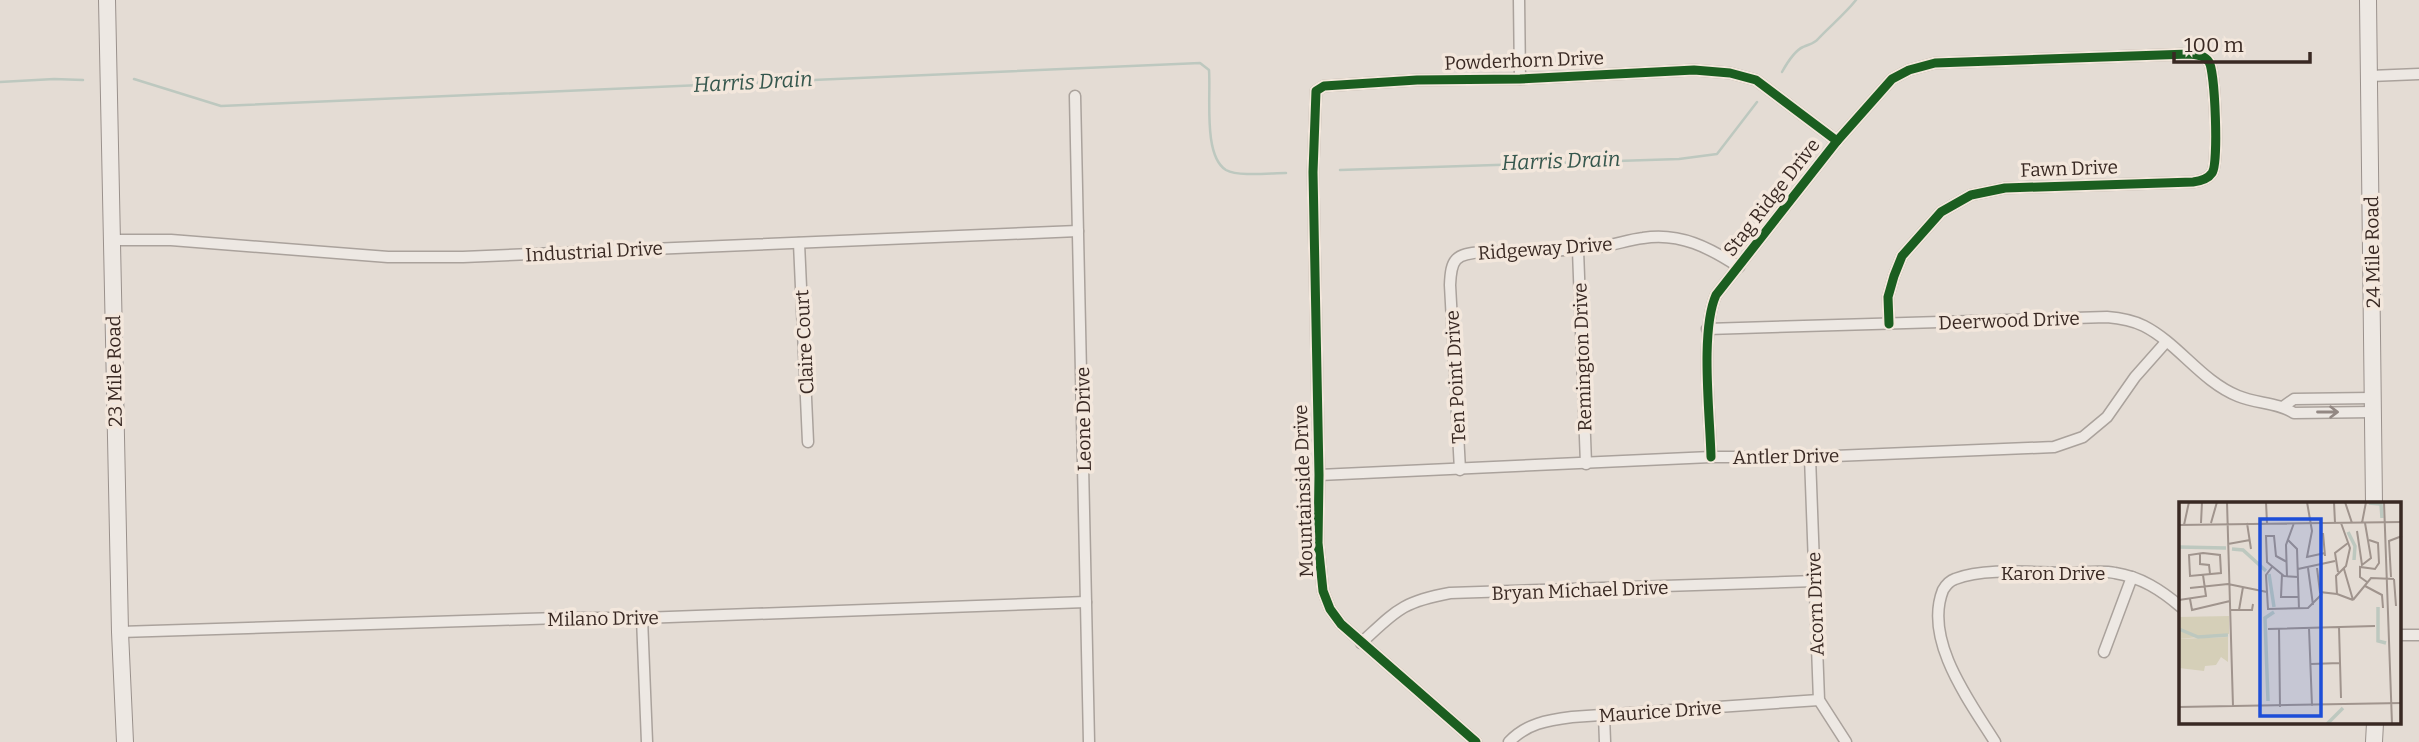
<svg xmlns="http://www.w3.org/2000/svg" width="2419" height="742" font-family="Bitter,serif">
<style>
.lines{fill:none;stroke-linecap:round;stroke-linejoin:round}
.stream{stroke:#bdc8bf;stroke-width:2.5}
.street-casing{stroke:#aaa29c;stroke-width:13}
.secondary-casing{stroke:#9a918c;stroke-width:18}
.street{stroke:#ede8e3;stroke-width:10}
.secondary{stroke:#ede8e3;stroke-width:16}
.cycleway-casing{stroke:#f3e7dc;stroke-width:13}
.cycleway{stroke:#1b5e20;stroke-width:9}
.oneway{stroke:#938883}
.labels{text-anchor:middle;stroke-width:7;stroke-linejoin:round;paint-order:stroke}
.street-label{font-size:19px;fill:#392923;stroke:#f3e7dc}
.water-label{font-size:21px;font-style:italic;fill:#35574d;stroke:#f3e7dc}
.inset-river{fill:none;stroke:#bdc8bf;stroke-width:3.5}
.inset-road{fill:none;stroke:#a0948d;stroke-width:2}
.view{fill:#1d4ed8;fill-opacity:0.15;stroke:#1d4ed8;stroke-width:3.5}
.inset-edge{fill:none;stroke:#392923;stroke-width:3.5}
</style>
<rect width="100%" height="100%" fill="#e4dcd4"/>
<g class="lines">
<!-- stream -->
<g class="stream">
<path d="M1782 72C1787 63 1794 51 1803 47 1809 44 1814 44 1818 39 1830 26 1844 15 1856 0"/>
<path d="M134 79 221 106 1200 63 1209 70C1211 96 1203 156 1226 170 1239 177 1271 173 1286 173"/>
<path d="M0 82 54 79 83 80"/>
<path d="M1340 170 1679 159 1717 154 1757 102"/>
</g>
<!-- street casing -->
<g class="street-casing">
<g id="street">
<path d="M1519 0 1520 79"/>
<path d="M2370 76 2419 74"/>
<path d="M1075 96 1089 742"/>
<path d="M111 240H171L388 257H463L1078 231"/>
<path d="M799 243 808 442"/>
<path d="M1578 250 1586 464"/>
<path d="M1707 329 2107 317C2120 318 2132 320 2144 326 2179 344 2201 381 2238 396 2257 404 2277 402 2294 413L2374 412"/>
<path d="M2284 406 2294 399 2373 398"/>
<path d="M1711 457C1710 415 1700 331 1716 295L1837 141 1892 79 1909 70 1935 63 2189 54C2197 55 2204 55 2209 62 2215 71 2219 164 2212 173 2208 179 2201 181 2193 182L2005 188 1971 195 1941 212 1902 256 1894 276 1888 297 1889 324"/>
<path d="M1810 457 1819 700 1846 742"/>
<path d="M1460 470 1450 285C1451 259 1455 254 1482 252 1518 251 1555 252 1590 248 1609 247 1626 240 1643 238 1680 232 1710 248 1739 267"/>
<path d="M1319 475 1711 457H1810L2054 447 2083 437 2107 417 2135 377 2166 342"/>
<path d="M642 618 647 742"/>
<path d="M120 632 559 618H642L1086 602"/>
<path d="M2400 635H2419"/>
<path d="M1361 643C1396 611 1401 602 1450 593L1815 581"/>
<path d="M2104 652 2132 577"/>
<path d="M1604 715 1605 742"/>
<path d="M1476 742 1341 624 1330 609 1323 591 1318 543 1319 475 1313 172 1316 91 1324 86 1417 80 1520 79 1694 70 1730 73 1756 80 1837 141"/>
<path d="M1509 742C1526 724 1547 720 1572 717L1819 700"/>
<path d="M1995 742C1970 702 1923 640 1943 590 1946 585 1949 581 1955 579 1986 567 2034 573 2067 573 2082 573 2100 570 2115 573 2141 577 2161 590 2181 607"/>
</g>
</g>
<!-- secondary casing -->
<g class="secondary-casing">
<g id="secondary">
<path d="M107 0 120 632 125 742"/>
<path d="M2368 0 2374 504"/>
<path d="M2374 742 2375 723"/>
</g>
</g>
<!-- street -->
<use href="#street" class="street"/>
<!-- secondary -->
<use href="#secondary" class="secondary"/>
<!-- cycleway casing -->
<g class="cycleway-casing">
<g id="cycleway">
<path d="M1711 457C1710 415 1700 331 1716 295L1837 141 1892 79 1909 70 1935 63 2189 54C2197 55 2204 55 2209 62 2215 71 2219 164 2212 173 2208 179 2201 181 2193 182L2005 188 1971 195 1941 212 1902 256 1894 276 1888 297 1889 324"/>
<path d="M1476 742 1341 624 1330 609 1323 591 1318 543 1319 475 1313 172 1316 91 1324 86 1417 80 1520 79 1694 70 1730 73 1756 80 1837 141"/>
</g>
</g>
<!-- cycleway -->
<use href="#cycleway" class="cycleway"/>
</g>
<!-- one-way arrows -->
<defs><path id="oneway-shaft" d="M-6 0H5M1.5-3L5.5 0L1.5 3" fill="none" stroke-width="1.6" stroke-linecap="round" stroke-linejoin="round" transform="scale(1.75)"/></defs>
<use class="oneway" href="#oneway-shaft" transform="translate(2328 412)"/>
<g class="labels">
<!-- street labels -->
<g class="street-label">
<text transform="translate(1524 60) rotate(-2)" y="7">Powderhorn Drive</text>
<text transform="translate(2069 168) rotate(-2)" y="7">Fawn Drive</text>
<text transform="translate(1771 197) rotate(-52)" y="7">Stag Ridge Drive</text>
<text transform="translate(1545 248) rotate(-4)" y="7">Ridgeway Drive</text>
<text transform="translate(594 251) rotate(-3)" y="7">Industrial Drive</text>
<text transform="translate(2372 252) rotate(-91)" y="7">24 Mile Road</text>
<text transform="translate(2009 320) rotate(-2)" y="7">Deerwood Drive</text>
<text transform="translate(804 342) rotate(-93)" y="7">Claire Court</text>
<text transform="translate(1582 357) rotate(-92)" y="7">Remington Drive</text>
<text transform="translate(114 371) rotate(-91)" y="7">23 Mile Road</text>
<text transform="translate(1455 377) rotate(-93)" y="7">Ten Point Drive</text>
<text transform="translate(1083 419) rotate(-91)" y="7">Leone Drive</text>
<text transform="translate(1786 456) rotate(-1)" y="7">Antler Drive</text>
<text transform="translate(1303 491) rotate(-92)" y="7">Mountainside Drive</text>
<text x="2053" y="580">Karon Drive</text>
<text transform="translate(1580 590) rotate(-2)" y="7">Bryan Michael Drive</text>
<text transform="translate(1815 604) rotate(-92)" y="7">Acorn Drive</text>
<text transform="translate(603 618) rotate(-1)" y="7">Milano Drive</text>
<text transform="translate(1660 711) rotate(-4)" y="7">Maurice Drive</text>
</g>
<!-- water labels -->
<g class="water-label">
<text transform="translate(753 82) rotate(-3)" y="7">Harris Drain</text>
<text transform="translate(1561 161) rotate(-2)" y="7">Harris Drain</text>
</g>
</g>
<!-- overview -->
<g transform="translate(2179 502)">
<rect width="222" height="222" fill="#e4dcd4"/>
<path d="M49 135V160L42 155 37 163 26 164 25 169 0 166V137Z" fill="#d5cfb8"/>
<path d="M50 114V132L0 137V115Z" fill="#d5cfb8"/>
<path class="inset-river" d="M190 1 202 2 203 16M169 30 176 44 175 58M0 45 47 46M53 47 64 48 87 69M90 72 95 105M199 105V139L207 141M0 127 19 135 49 133M89 199 86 116 95 110M148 222 164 206"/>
<path class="inset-road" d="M48 0 54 204M87 0 88 21M128 0 133 29 128 55 146 51M155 0 156 21M166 0 173 21M205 0 213 222M22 21 23 0M32 21 38 0M68 21 72 47M162 21 171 46 167 64 157 74 158 92 174 98M183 21 187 0M0 23 223 20M5 23 10 0M178 29 183 63 192 56 186 21M144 31 146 54M109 38 118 47 120 107M49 42 71 38M21 51V62L30 63 31 72M24 51 41 53 42 71 11 74 10 53ZM108 60 97 54 95 34H87L88 60 105 74 119 75M93 65 87 73 89 107 129 106 143 92M129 66 134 103M138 66 141 90 158 92M119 67 156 59M165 67 174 98M159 70 156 51 169 41M103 72 102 95H120M108 75 107 43 115 21M212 75 210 39 223 34M215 77 217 104M188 80 181 75V65L196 67 200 61 199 41 190 38M186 84 203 93 204 106M11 86 49 82 88 90M11 97 13 108 51 99M0 98 27 94 24 73M174 98 192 76 215 77M51 108H73L74 102M60 108 64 85M160 125 162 196M100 126 101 205M130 126 133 204M89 127 196 124M132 162 161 161M0 205 223 201"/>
<path class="view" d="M81 17H142V214H81Z"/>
<rect width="222" height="222" class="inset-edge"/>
</g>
<!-- scale -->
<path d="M2174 52v10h136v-10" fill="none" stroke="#392923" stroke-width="3.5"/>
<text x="2184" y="52" font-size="21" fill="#392923" stroke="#f3e7dc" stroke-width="5" paint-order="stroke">100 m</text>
</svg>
